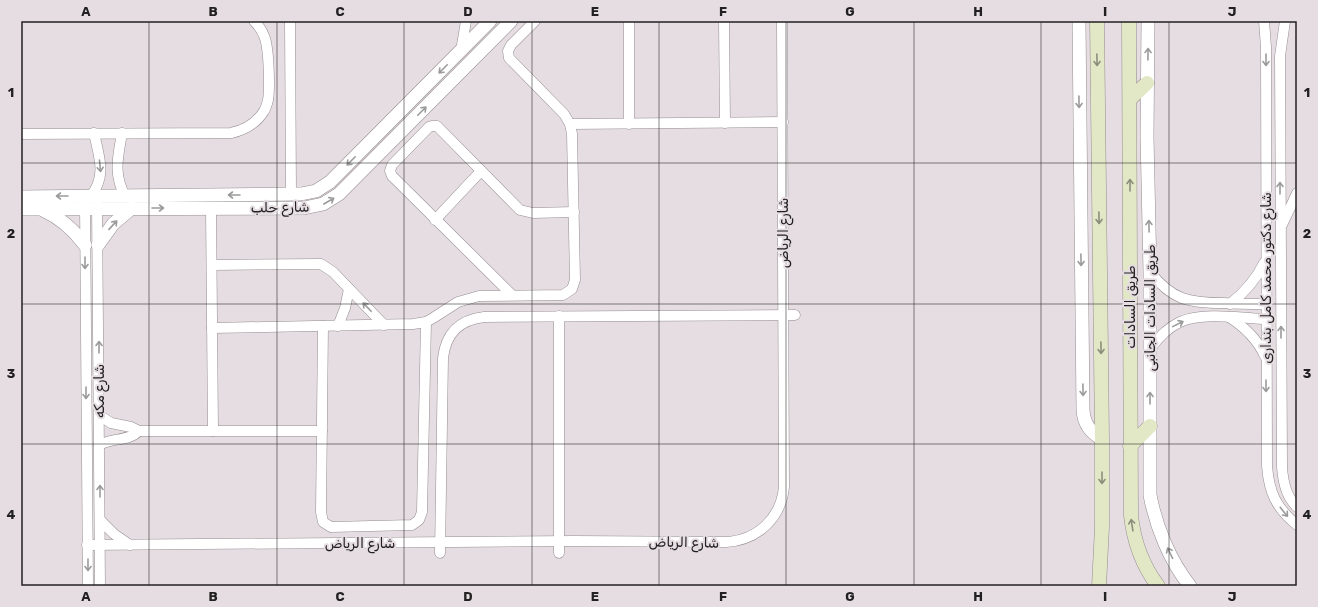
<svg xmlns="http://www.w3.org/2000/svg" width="1318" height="607" font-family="Rubik,Cairo,sans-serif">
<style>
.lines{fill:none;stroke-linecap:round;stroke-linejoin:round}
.minor-casing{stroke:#948c90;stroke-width:11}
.tertiary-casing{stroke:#948c90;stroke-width:14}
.secondary-casing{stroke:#948c90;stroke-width:15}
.minor{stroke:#fff;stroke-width:10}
.tertiary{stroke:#fff;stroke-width:13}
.secondary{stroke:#e2e8c6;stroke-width:14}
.oneway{stroke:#9c9b9c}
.oneway2{stroke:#8c8e7c}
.grid{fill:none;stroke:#232022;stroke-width:1;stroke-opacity:0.55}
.labels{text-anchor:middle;stroke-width:4;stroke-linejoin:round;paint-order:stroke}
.street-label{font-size:14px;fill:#232022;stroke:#e5dde1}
.neatline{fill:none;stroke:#232022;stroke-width:1.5}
.grid-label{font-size:13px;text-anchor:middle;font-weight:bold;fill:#232022}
</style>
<rect width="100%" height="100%" fill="#e5dde1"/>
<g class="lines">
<!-- minor casing -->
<g class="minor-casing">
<g id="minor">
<path d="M290 21 291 194"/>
<path d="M629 21V124"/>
<path d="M724 21 725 123"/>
<path d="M1264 21 1266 47 1267 466C1269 492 1276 508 1297 525"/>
<path d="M1285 21 1280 56 1282 467C1283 482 1286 497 1297 507"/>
<path d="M461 51 466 21"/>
<path d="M570 124 783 122"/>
<path d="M122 133C118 157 113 173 125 196"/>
<path d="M21 134 231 133C245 130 256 124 264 111 266 108 267 104 268 100 270 88 269 46 264 36 262 30 258 25 254 21"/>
<path d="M91 196C107 175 99 157 94 133"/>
<path d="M85 202 88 586"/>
<path d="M97 202 100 586"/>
<path d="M211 208 213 431"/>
<path d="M435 220 481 171"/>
<path d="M1282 225 1297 193"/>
<path d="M212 265 321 264 333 272 384 325"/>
<path d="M1150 272C1172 300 1189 303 1223 303 1237 304 1252 304 1266 304"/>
<path d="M512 295 392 176 390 171 392 165 429 127 432 126H437L520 210 533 213 574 212"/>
<path d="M1230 304C1245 292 1256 280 1264 263"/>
<path d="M1229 317C1245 327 1257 339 1265 356"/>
<path d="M323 326 321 512 323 522 331 527 412 525 419 520 422 512 426 322"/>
<path d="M338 326 345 308 349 289"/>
<path d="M212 328 413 324 426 322 433 318 458 302 479 296 563 295 572 289 575 280 572 134 570 124 564 114 509 58 508 51 511 45 535 21"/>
<path d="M1150 349C1158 338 1167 328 1180 322 1202 312 1242 318 1266 319"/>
<path d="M99 415 111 423 131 427 139 431H322"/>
<path d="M99 445C112 438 129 441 139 431"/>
<path d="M100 520 114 534 130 545"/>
<path d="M87 545 574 541 726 542C758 540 781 518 784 487L782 21"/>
<path d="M440 553 443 358C446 333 459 320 484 317L795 315"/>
<path d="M559 553V316"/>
</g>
</g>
<!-- tertiary casing -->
<g class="tertiary-casing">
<g id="tertiary">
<path d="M1079 21 1083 410C1084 424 1090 432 1102 439"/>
<path d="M1148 21 1147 136 1150 272V495C1156 527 1170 561 1190 586"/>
<path d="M21 197 301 194 316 191 330 182 490 21"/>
<path d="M21 209 304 208 323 204 339 194 511 21"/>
<path d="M43 210C61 218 73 229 85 245"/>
<path d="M98 245 113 224 132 208"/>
</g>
</g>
<!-- secondary casing -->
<g class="secondary-casing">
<g id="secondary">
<path d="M1097 21 1102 439V527L1099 586"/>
<path d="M1129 21 1131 516C1134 542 1142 565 1158 586"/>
<path d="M1130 99 1147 83"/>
<path d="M1130 446 1150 426"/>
</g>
</g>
<!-- minor -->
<use href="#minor" class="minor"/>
<!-- tertiary -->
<use href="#tertiary" class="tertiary"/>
<!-- secondary -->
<use href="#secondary" class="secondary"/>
</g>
<!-- one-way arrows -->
<defs><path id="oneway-shaft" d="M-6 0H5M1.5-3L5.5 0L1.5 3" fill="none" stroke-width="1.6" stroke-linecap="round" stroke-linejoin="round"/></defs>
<g class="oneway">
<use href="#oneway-shaft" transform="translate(1148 54) rotate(-89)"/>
<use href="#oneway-shaft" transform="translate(1266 60) rotate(90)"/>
<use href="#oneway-shaft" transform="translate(443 69) rotate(135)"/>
<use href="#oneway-shaft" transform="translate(1079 102) rotate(89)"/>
<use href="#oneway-shaft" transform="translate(422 111) rotate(-45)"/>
<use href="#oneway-shaft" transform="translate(351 161) rotate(135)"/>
<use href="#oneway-shaft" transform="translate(100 166) rotate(85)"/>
<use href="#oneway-shaft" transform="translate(1280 188) rotate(-90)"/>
<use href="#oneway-shaft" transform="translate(234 195) rotate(180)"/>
<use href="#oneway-shaft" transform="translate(62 196) rotate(180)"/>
<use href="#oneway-shaft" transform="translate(329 201) rotate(-30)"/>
<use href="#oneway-shaft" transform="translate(158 208)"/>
<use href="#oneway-shaft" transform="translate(113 225) rotate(-47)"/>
<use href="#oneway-shaft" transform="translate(1149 226) rotate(-91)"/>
<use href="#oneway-shaft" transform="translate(1081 260) rotate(89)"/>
<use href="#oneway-shaft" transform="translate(85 263) rotate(90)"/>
<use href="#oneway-shaft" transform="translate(367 307) rotate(-134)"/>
<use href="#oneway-shaft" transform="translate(1178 324) rotate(-26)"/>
<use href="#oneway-shaft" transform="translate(1281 332) rotate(-90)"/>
<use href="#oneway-shaft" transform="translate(99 347) rotate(-90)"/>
<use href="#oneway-shaft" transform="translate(1266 386) rotate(90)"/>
<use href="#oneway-shaft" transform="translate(1083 390) rotate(89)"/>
<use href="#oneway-shaft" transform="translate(86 393) rotate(90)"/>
<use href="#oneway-shaft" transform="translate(1150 398) rotate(-90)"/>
<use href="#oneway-shaft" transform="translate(100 491) rotate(-90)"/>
<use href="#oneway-shaft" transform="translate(1284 512) rotate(51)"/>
<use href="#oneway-shaft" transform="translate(1170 553) rotate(-116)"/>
<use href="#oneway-shaft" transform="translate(88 565) rotate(90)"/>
</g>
<g class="oneway2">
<use href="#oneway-shaft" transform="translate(1097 60) rotate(89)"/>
<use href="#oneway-shaft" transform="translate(1130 185) rotate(-90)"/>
<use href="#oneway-shaft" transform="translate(1099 218) rotate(89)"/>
<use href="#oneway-shaft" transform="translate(1101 348) rotate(89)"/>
<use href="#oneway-shaft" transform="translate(1102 478) rotate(90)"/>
<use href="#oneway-shaft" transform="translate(1132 525) rotate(-99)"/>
</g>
<!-- grid -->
<path class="grid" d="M149 21V586M277 21V586M404 21V586M532 21V586M659 21V586M786 21V586M914 21V586M1041 21V586M1169 21V586M21 163H1297M21 304H1297M21 444H1297"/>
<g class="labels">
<!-- street labels -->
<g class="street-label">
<text transform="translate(280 207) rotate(-1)" y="5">شارع حلب</text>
<text transform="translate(783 233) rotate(-90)" y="5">شارع الرياض</text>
<text transform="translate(1266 278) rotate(-90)" y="5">شارع دكتور محمد كامل بندارى</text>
<text transform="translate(1130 307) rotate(-90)" y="5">طريق السادات</text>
<text transform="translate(1150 308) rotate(-90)" y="5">طريق السادات الجانبى</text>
<text transform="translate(99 391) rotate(-90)" y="5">شارع مكه</text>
<text transform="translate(684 542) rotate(1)" y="5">شارع الرياض</text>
<text x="360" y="548">شارع الرياض</text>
</g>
</g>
<!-- border -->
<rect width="1318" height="607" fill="none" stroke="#e5dde1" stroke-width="44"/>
<rect x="22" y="22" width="1274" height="563" class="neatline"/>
<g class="grid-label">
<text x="86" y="16">A</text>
<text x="213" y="16">B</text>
<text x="340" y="16">C</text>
<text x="468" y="16">D</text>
<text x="595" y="16">E</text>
<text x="723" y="16">F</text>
<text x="850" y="16">G</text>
<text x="978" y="16">H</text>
<text x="1105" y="16">I</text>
<text x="1232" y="16">J</text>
<text x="11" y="97">1</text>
<text x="1307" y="97">1</text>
<text x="11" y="238">2</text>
<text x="1307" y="238">2</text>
<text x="11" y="378">3</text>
<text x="1307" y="378">3</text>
<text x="11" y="519">4</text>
<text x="1307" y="519">4</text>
<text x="86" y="601">A</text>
<text x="213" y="601">B</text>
<text x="340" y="601">C</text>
<text x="468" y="601">D</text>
<text x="595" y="601">E</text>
<text x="723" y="601">F</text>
<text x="850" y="601">G</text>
<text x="978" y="601">H</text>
<text x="1105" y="601">I</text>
<text x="1232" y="601">J</text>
</g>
</svg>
